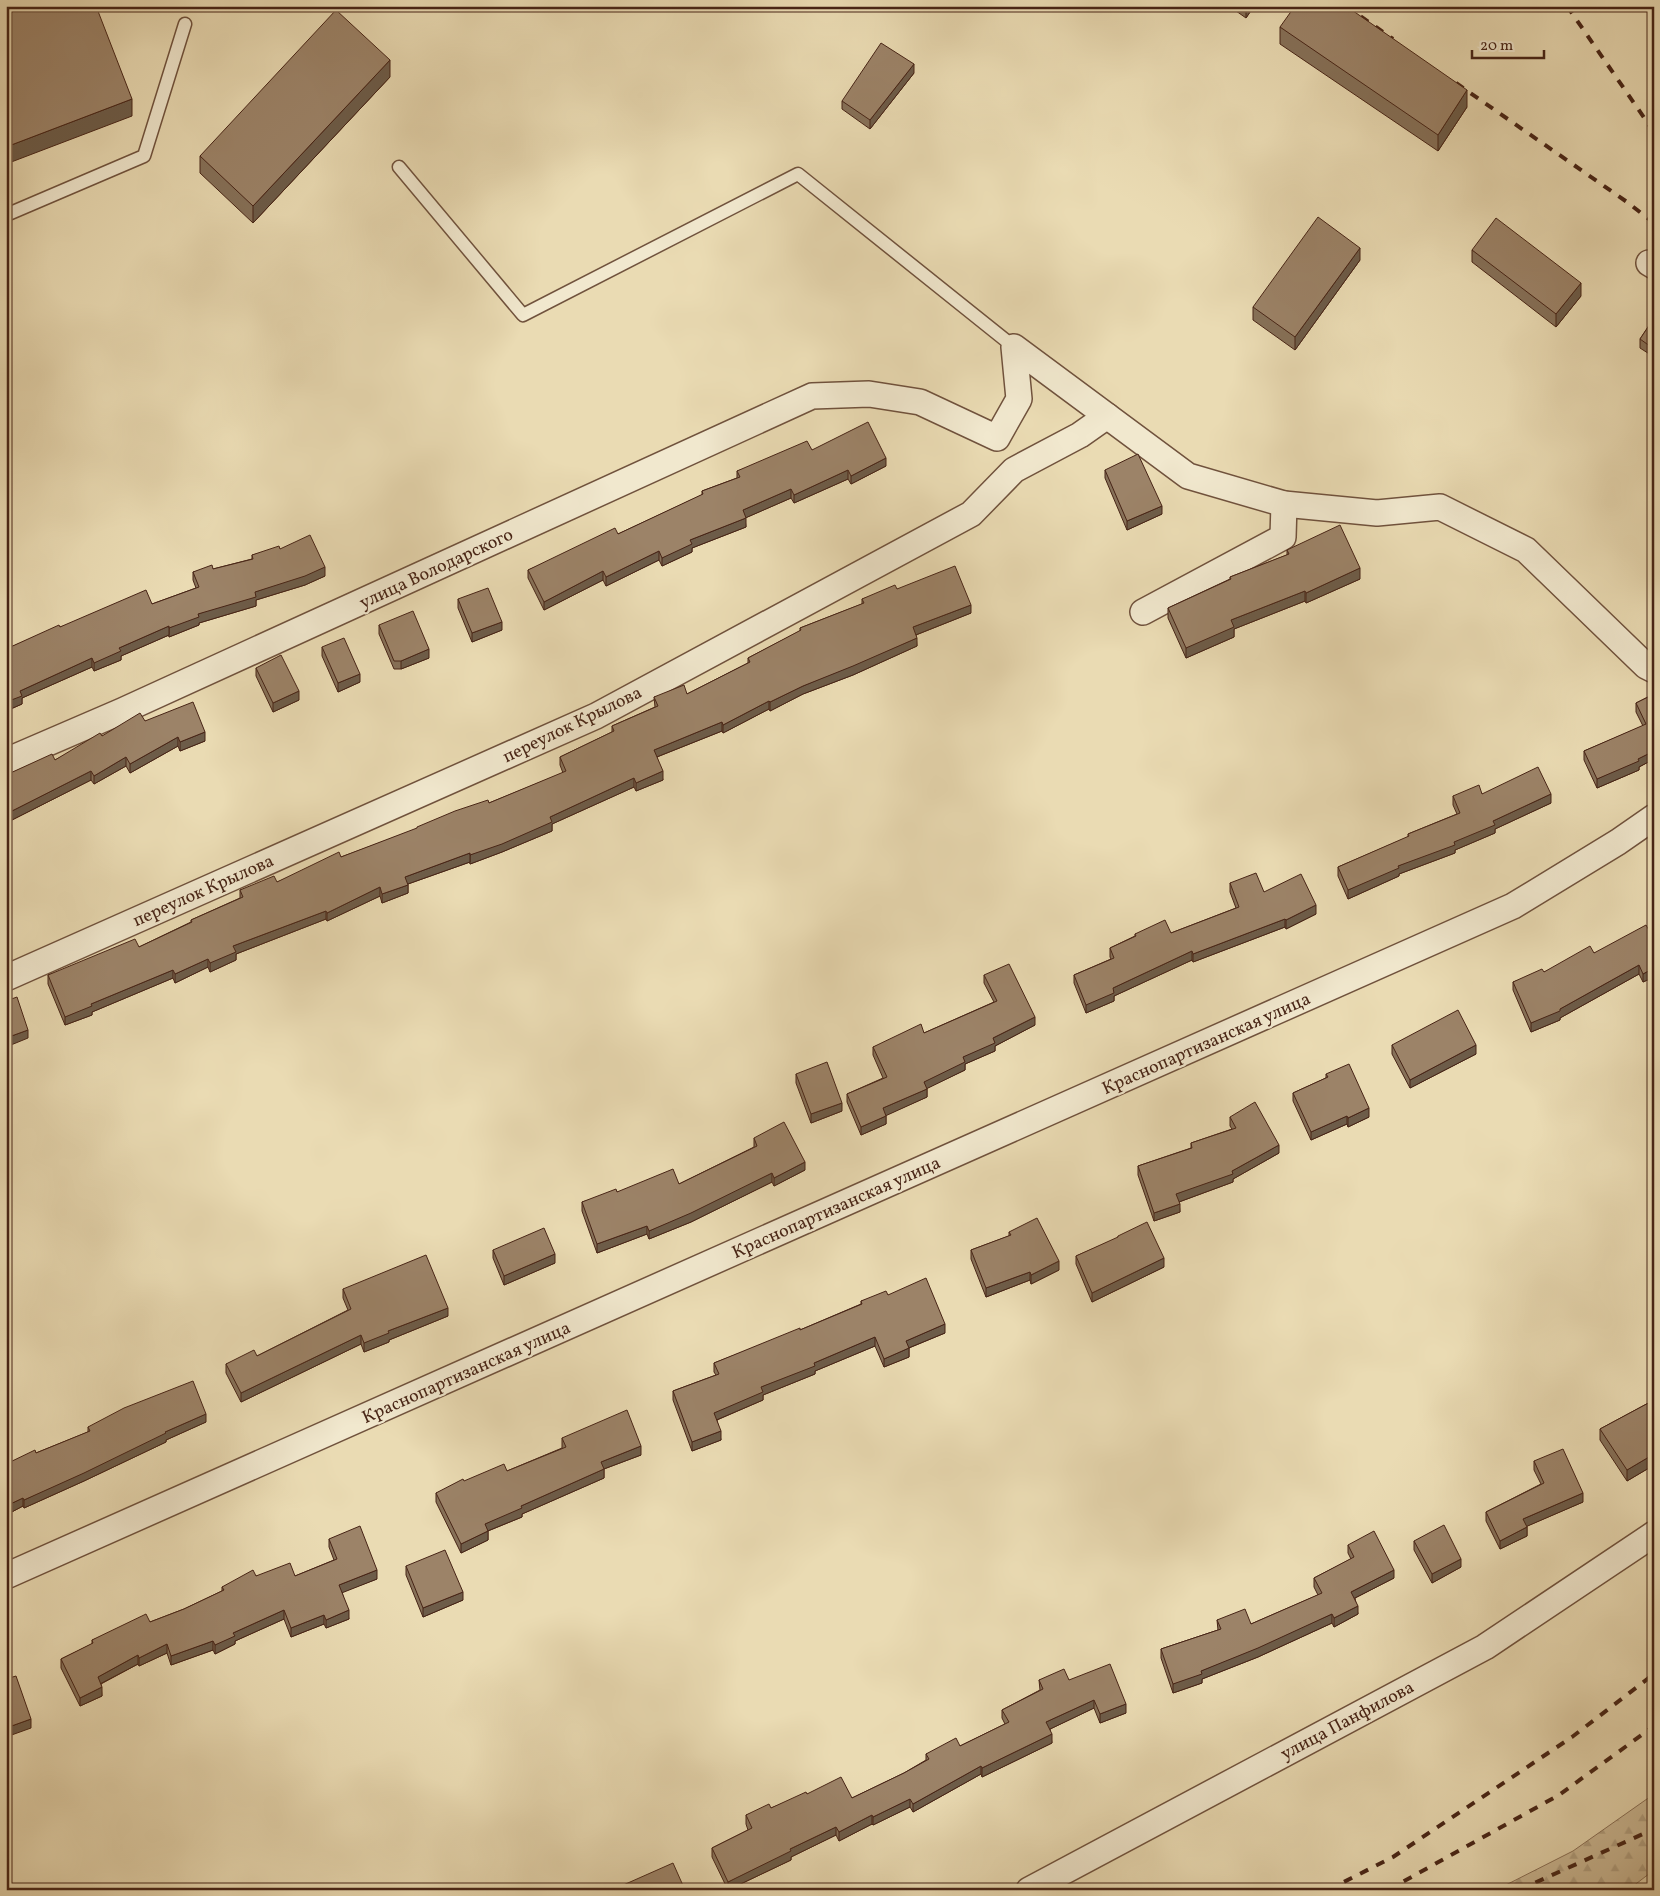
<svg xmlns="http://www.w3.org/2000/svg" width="1660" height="1896" font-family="Vollkorn,serif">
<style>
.forest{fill:url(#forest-firs);stroke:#8a7057}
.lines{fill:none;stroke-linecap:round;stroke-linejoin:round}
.lane-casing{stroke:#70523d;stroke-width:15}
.street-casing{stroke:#70523d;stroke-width:28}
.lane{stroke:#f1e8ce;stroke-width:12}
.street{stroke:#f1e8ce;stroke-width:25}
.rail{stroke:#472416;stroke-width:4;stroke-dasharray:9 9;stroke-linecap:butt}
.wall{fill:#867159;stroke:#472416}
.shaded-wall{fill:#6d5c49;stroke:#472416}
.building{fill:#9c8368;stroke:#472416}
.labels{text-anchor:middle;stroke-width:4.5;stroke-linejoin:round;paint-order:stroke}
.street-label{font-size:18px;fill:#472416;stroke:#f1e8ce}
</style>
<defs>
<pattern id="forest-firs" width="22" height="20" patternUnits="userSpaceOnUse" patternTransform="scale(1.25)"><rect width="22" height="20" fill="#cebc98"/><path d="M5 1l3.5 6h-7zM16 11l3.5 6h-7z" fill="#b2a182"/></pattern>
</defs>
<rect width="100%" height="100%" fill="#eadbb3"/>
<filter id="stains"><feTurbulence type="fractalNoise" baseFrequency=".004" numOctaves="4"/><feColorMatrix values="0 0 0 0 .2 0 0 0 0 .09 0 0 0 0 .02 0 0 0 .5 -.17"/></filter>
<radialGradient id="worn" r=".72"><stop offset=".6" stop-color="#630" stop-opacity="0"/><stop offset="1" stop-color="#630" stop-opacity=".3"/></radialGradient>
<!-- forest -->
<path class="forest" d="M1654 1794V1870L1628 1890H1496L1573 1851Z"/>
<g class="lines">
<!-- lane casing -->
<g class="lane-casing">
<g id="lane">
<path d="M399 167 523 315 798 174 1014 347"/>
<path d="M6 215 144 156 185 24"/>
</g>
</g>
<!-- street casing -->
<g class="street-casing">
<g id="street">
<path d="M1649 263 1654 266"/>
<path d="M1143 612 1283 537 1284 504"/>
<path d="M6 761 122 711 812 396 869 394 920 402 997 438 1019 399 1014 347 1188 476 1284 504 1377 513 1440 507 1526 550 1646 666 1654 670"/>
<path d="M6 978 596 716 971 514 1014 470 1080 435 1107 416"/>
<path d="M6 1576 1513 906 1618 842 1654 817"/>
<path d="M1029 1890 1485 1647 1654 1534"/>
</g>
</g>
<!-- lane -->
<use href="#lane" class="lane"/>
<!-- street -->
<use href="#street" class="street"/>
<!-- rail -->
<g class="rail">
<path d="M1346 6 1393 39"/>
<path d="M1567 6 1654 132"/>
<path d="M1456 83 1627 202 1654 223"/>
<path d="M1328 1890 1393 1857 1572 1737 1654 1674"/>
<path d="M1388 1890 1559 1795 1654 1726"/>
<path d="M1519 1890 1654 1829"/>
</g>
</g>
<!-- wall -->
<g class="wall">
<path d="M1229 6H1254L1246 18Z"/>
<path d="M1280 27 1467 107 1438 151 1280 44Z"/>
<path d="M914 73 870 129 842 109V101Z"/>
<path d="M390 77 253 223 200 173V156Z"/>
<path d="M1472 250 1581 296 1556 327 1472 262Z"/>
<path d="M1360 260 1295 350 1253 320V307Z"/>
<path d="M1654 318V357L1640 348V339Z"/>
<path d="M812 450 886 466 851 484 848 479 794 503 791 498 745 518 746 527 692 548V552L662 566 659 560 606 586 603 580 544 610 528 578V570L618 534 702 495V491L737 478V471Z"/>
<path d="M1105 470 1162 514 1127 530 1105 478Z"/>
<path d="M280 549 325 576 305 585 256 600V606L199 623V625L169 637V635L121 656V660L94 671 92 667 22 698V704L6 711V649L60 627 152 604 196 588 193 580V572L213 569 252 559V555Z"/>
<path d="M1287 550 1360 579 1306 603 1305 601 1234 629V637L1186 658 1168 618V608L1230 579V577L1287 555Z"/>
<path d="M897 589 971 613 916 635 917 646 853 675 803 694 770 711 769 709 723 733 722 731 657 757 663 780 636 791 634 787 552 824V831L502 852 470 864V862L408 884V893L382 903 380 896 327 921 326 919 236 954V960L210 972 208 967 175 983 173 978 92 1012V1015L65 1025 48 984V975L139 947 191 922V920L240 898V890L277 882 341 857 489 803 563 773 560 765V757L612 732V726L655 707 654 697 687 694 748 663V658L800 631V628L862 604V599Z"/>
<path d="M458 599 502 630 472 642 458 608Z"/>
<path d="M379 625 429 658 401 669H394L379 634Z"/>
<path d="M322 647 360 682 338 692 322 656Z"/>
<path d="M256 668 299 700 273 712 256 676Z"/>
<path d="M1654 694V759L1639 767V770L1597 788 1584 760V751L1643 726 1636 712V703Z"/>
<path d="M145 721 205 741 180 751 178 746 130 773 126 766 94 784 91 780 6 823V775L55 760 102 736Z"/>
<path d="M1482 794 1551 803 1495 829V833L1455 850V853L1399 874V876L1348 899 1338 876V867L1408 837V834L1457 814 1453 805V796Z"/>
<path d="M1230 883 1264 892 1316 914 1286 929 1285 927 1193 962 1192 960 1114 996V1001L1086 1013 1074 983V975L1111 959 1110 957V948L1135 936V934L1171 933 1236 908 1230 892Z"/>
<path d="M1654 939V977L1643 982 1639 974 1560 1018V1020L1531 1032 1513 990V982L1544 972 1594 953Z"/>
<path d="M984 975 1035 1025 995 1046V1051L965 1064V1070L927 1088V1097L886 1115V1124L861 1135 847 1102V1094L883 1078 873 1055V1047L924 1033 994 1002 984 983Z"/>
<path d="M1392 1045 1476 1054 1410 1088 1392 1054Z"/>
<path d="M796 1074 842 1111 811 1123 796 1083Z"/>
<path d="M1326 1074 1369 1117 1348 1127 1347 1124 1311 1140 1293 1101V1093L1326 1078Z"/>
<path d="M1230 1117 1279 1153 1233 1179V1182L1179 1202 1180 1212 1154 1221 1138 1175V1166L1191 1148V1143L1232 1129 1230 1126Z"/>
<path d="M754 1138 805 1170 774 1186 772 1182 691 1222 649 1239 647 1234 597 1253 582 1211V1202L617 1192 679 1184 754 1147Z"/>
<path d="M1009 1232 1059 1270 1031 1284 1030 1280 986 1297 971 1259V1250L1009 1236Z"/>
<path d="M1118 1236 1164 1267 1092 1302 1076 1264V1256L1118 1238Z"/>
<path d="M493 1250 555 1263 504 1285 493 1258Z"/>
<path d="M343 1289 448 1316 389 1340V1342L364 1352 361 1344 241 1402 226 1373V1364L257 1356 348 1310 343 1298Z"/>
<path d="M888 1295 945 1333 909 1348V1357L884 1367 875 1346 815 1371V1374L763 1395V1400L717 1420 721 1440 692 1451 673 1400V1391L716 1375 714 1372V1363L800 1330 861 1304V1301Z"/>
<path d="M1654 1400V1465L1627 1481 1600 1440V1429Z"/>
<path d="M206 1422 166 1440V1442L84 1481 24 1508 23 1506 6 1515V1464L36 1453 88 1432V1427Z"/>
<path d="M562 1438 641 1455 604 1469V1478L522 1514V1517L488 1531V1540L461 1553 436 1502V1493L507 1471 562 1448Z"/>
<path d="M1534 1461 1583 1502 1527 1526V1536L1500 1549 1486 1521V1512L1541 1484 1534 1470Z"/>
<path d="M329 1539 377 1579 342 1592 349 1619 326 1628 324 1624 291 1637 284 1619 235 1641V1644L215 1654 213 1650 171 1665 167 1653 139 1666 138 1664 101 1684 102 1696 80 1706 61 1668V1659L92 1644V1640L150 1622 184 1609 222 1591V1587L256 1576H295L334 1560 329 1547Z"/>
<path d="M1414 1541 1461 1567 1432 1583 1414 1550Z"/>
<path d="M1348 1545 1394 1578 1355 1598 1358 1614 1334 1627 1332 1623 1258 1657 1202 1679V1683L1173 1693 1161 1658V1649L1218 1630 1217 1620 1251 1624 1318 1595 1314 1587V1578L1351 1559 1348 1553Z"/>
<path d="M406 1566 463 1600 423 1617 406 1575Z"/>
<path d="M1039 1680H1069L1126 1713 1100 1723 1094 1708 1050 1729 1052 1743 982 1777 981 1774 913 1812 910 1807 873 1825 872 1824 839 1841 836 1835 791 1857V1860L728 1890 712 1857V1848L748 1830 746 1824V1815L771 1808 807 1794 852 1798 904 1773 926 1760V1754L960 1746 1005 1724 1002 1718V1710L1040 1690Z"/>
</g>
<!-- shaded-wall -->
<g class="shaded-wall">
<path d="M1246 6H1254L1246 18Z"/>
<path d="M390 60V77L253 223V206Z"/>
<path d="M914 64V73L870 129V120Z"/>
<path d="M1467 90V107L1438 151V135Z"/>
<path d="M132 99V116L6 164V147Z"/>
<path d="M1360 248V260L1295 350V337Z"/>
<path d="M1581 283V296L1556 327V314Z"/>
<path d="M886 458V466L851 484V476Z"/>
<path d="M848 470V479L794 503V495Z"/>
<path d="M791 489V498L743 519V510Z"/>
<path d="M1162 506V514L1127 530V521Z"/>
<path d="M746 518V527L692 548V552L662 566V558L690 540Z"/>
<path d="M659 551V560L606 586V577Z"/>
<path d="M325 567V576L305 585 256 600V606L199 623V625L169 637V628L198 614 255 592Z"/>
<path d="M1360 568V579L1306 603V593Z"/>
<path d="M603 571V580L544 610V602Z"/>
<path d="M1305 591V601L1234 629V637L1186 658V648L1231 620Z"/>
<path d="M971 605V613L913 636V627Z"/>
<path d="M502 622V630L472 642V633Z"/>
<path d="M169 626V635L121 656V660L94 671V663L119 648Z"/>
<path d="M917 638V646L853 675 803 694 770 711V702L803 686Z"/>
<path d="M429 649V658L401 669V661Z"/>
<path d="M92 658V667L22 698V704L6 711V702L20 691Z"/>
<path d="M360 674V682L338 692V683Z"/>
<path d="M299 691V700L273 712V703Z"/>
<path d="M769 701V709L723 733V725Z"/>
<path d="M722 722V731L654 758V750Z"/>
<path d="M205 732V741L180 751V742Z"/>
<path d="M178 737V746L130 773V764Z"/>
<path d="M1654 751V759L1639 767V770L1597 788V779Z"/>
<path d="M126 757V766L94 784V776Z"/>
<path d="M91 771V780L6 823V814Z"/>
<path d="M663 771V780L636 791V783Z"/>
<path d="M634 778V787L552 824V831L502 852 470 864V855L550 817Z"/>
<path d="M1551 794V803L1495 829V833L1455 850V853L1399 874V876L1348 899V890L1398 866 1454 842 1493 821Z"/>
<path d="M470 853V862L405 885V877Z"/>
<path d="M408 885V893L382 903V894Z"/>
<path d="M380 887V896L327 921V913Z"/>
<path d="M1316 905V914L1286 929V920Z"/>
<path d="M326 911V919L236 954V960L210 972V963L233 946Z"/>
<path d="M1285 919V927L1193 962V954Z"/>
<path d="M1192 951V960L1114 996V1001L1086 1013V1005L1113 988Z"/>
<path d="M208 959V967L175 983V974Z"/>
<path d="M1639 965V974L1560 1018V1020L1531 1032V1023L1560 1009Z"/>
<path d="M1654 968V977L1643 982V974Z"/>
<path d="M173 970V978L92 1012V1015L65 1025V1017L91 1004Z"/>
<path d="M1035 1017V1025L995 1046V1051L965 1064V1070L924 1090V1082L993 1038Z"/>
<path d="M28 1030V1038L6 1047V1038Z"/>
<path d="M1476 1045V1054L1410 1088V1080Z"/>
<path d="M927 1089V1097L883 1117V1108Z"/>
<path d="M842 1103V1111L811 1123V1114Z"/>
<path d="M1369 1108V1117L1348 1127V1118Z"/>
<path d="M886 1116V1124L861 1135V1127Z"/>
<path d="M1347 1116V1124L1311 1140V1132Z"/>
<path d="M1279 1145V1153L1233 1179V1182L1176 1203V1194L1232 1171Z"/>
<path d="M805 1162V1170L774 1186V1178Z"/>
<path d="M772 1173V1182L691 1222 649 1239V1231Z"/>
<path d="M1180 1204V1212L1154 1221V1213Z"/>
<path d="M647 1226V1234L597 1253V1244Z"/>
<path d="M555 1254V1263L504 1285V1276Z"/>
<path d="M1164 1258V1267L1092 1302V1293Z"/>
<path d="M1059 1261V1270L1031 1284V1275Z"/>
<path d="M1030 1272V1280L986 1297V1288Z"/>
<path d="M448 1308V1316L389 1340V1342L364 1352V1343L388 1331Z"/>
<path d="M945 1324V1333L906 1349V1341Z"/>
<path d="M361 1335V1344L241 1402V1393Z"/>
<path d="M875 1337V1346L815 1371V1374L763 1395V1400L714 1421V1413L761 1387 814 1363Z"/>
<path d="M909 1348V1357L884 1367V1359Z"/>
<path d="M206 1414V1422L166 1440V1442L84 1481 24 1508V1500L165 1432Z"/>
<path d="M721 1431V1440L692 1451V1442Z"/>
<path d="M641 1446V1455L601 1470V1462Z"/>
<path d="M1654 1454V1465L1627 1481V1470Z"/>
<path d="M604 1469V1478L522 1514V1517L485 1532V1524L521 1506Z"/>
<path d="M1583 1493V1502L1523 1528V1519Z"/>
<path d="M23 1498V1506L6 1515V1506Z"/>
<path d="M1527 1527V1536L1500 1549V1541Z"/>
<path d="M488 1531V1540L461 1553V1544Z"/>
<path d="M1461 1559V1567L1432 1583V1574Z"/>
<path d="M377 1570V1579L339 1594V1585Z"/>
<path d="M1394 1570V1578L1351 1600V1592Z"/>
<path d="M463 1592V1600L423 1617V1608Z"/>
<path d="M1358 1606V1614L1334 1627V1618Z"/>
<path d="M284 1610V1619L235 1641V1644L215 1654V1645L233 1633Z"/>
<path d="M349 1610V1619L326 1628V1620Z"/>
<path d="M1332 1614V1623L1258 1657 1202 1679V1683L1173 1693V1684L1201 1671Z"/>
<path d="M324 1615V1624L291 1637V1628Z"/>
<path d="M213 1641V1650L171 1665V1656Z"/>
<path d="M167 1644V1653L139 1666V1658Z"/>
<path d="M138 1655V1664L98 1685V1677Z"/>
<path d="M102 1687V1696L80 1706V1698Z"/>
<path d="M1094 1700V1708L1046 1731V1722Z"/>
<path d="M1126 1704V1713L1100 1723V1714Z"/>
<path d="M31 1719V1728L6 1737V1728Z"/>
<path d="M1052 1734V1743L982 1777V1768Z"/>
<path d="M981 1766V1774L913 1812V1804Z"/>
<path d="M910 1799V1807L873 1825V1817Z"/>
<path d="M872 1815V1824L839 1841V1832Z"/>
<path d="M836 1827V1835L791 1857V1860L728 1890V1882L790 1849Z"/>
</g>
<!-- building -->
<g class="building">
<path d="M6 6H96L132 99 6 147Z"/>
<path d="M1295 6H1346L1467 90 1438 135 1280 27Z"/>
<path d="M336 10 390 60 253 206 200 156Z"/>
<path d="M881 43 914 64 870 120 842 101Z"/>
<path d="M1318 217 1360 248 1295 337 1253 307Z"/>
<path d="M1496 218 1581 283 1556 314 1472 250Z"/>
<path d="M1654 318V349L1640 339Z"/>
<path d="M868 422 886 458 851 476 848 470 794 495 791 489 743 510 746 518 690 540 692 544 662 558 659 551 606 577 603 571 544 602 528 570 615 528 618 534 703 494 702 491 740 477 737 471 807 441 812 450Z"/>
<path d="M1138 454 1162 506 1127 521 1105 470Z"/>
<path d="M1340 525 1360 568 1306 593 1305 591 1231 620 1234 627 1186 648 1168 608 1231 579 1230 577 1289 554 1287 550Z"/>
<path d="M310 535 325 567 305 576 255 592 256 597 198 614 199 617 169 628V626L119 648 121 651 94 663 92 658 20 691 22 696 6 702V649L59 625 60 627 146 590 152 604 199 587 193 572 212 565 213 569 253 559 252 555 279 546 280 549Z"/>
<path d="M955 566 971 605 913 627 917 638 853 666 803 686 770 702 769 701 723 725 722 722 654 750 663 771 636 783 634 778 550 817 552 822 502 844 470 855V853L405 877 408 885 382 894 380 887 327 913 326 911 233 946 236 952 210 963 208 959 175 974 173 970 91 1004 92 1006 65 1017 48 975 135 939 139 947 192 922 191 920 243 897 240 890 274 876 277 882 339 852 341 857 417 828V827L455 811 488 800 489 803 566 771 560 757 614 731 612 726 658 706 654 697 684 685 687 694 750 662 748 658 801 630 800 628 864 603 862 599 895 585 897 589Z"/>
<path d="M488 588 502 622 472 633 458 599Z"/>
<path d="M413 611 429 649 401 661H394L379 625Z"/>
<path d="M344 638 360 674 338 683 322 647Z"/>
<path d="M281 655 299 691 273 703 256 668Z"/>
<path d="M1654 694V751L1638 759 1639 761 1597 779 1584 751 1646 724 1636 703Z"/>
<path d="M193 702 205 732 180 742 178 737 130 764 126 757 94 776 91 771 6 814V775L52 754 55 760 100 733 102 736 140 713 145 721Z"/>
<path d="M1538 767 1551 794 1493 821 1495 825 1454 842 1455 845 1398 866 1399 868 1348 890 1338 867 1409 836 1408 834 1460 813 1453 796 1479 785 1482 794Z"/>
<path d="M1256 873 1264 892 1301 874 1316 905 1286 920 1285 919 1193 954 1192 951 1113 988 1114 993 1086 1005 1074 975 1114 958 1110 948 1136 936 1135 934 1165 920 1171 933 1239 907 1230 883Z"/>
<path d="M1646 925 1654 939V968L1643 974 1639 965 1560 1009V1011L1531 1023 1513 982 1542 969 1544 972 1590 946 1594 953Z"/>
<path d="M1009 964 1035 1017 993 1038 995 1043 963 1057 965 1062 924 1082 927 1089 883 1108 886 1116 861 1127 847 1094 887 1077 873 1047 921 1024 924 1033 997 1001 984 975Z"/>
<path d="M17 997 28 1030 6 1038V1001Z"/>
<path d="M1458 1010 1476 1045 1410 1080 1392 1045Z"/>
<path d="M827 1062 842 1103 811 1114 796 1074Z"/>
<path d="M1349 1064 1369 1108 1348 1118 1347 1116 1311 1132 1293 1093 1328 1077 1326 1074Z"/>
<path d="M1255 1102 1279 1145 1232 1171 1233 1174 1176 1194 1180 1204 1154 1213 1138 1166 1192 1148 1191 1143 1236 1128 1230 1117Z"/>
<path d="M784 1122 805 1162 774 1178 772 1173 691 1213 649 1231 647 1226 597 1244 582 1202 616 1189 617 1192 673 1169 679 1184 757 1146 754 1138Z"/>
<path d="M1037 1218 1059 1261 1031 1275 1030 1272 986 1288 971 1250 1011 1235 1009 1232Z"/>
<path d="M1147 1222 1164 1258 1092 1293 1076 1256 1118 1237V1236Z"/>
<path d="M544 1228 555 1254 504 1276 493 1250Z"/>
<path d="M426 1255 448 1308 388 1331 389 1333 364 1343 361 1335 241 1393 226 1364 254 1350 257 1356 351 1309 343 1289Z"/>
<path d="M926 1278 945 1324 906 1341 909 1348 884 1359 875 1337 814 1363 815 1366 761 1387 763 1392 714 1413 721 1431 692 1442 673 1391 719 1374 714 1363 800 1328V1330L862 1304 861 1301 886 1291 888 1295Z"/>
<path d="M193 1381 206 1414 165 1432 166 1433 84 1473 24 1500 23 1498 6 1506V1464L35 1450 36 1453 90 1431 88 1427 124 1408Z"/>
<path d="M1654 1400V1454L1627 1470 1600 1429Z"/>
<path d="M627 1410 641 1446 601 1462 604 1469 521 1506 522 1508 485 1524 488 1531 461 1544 436 1493 463 1479 464 1481 504 1464 507 1471 566 1447 562 1438Z"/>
<path d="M1563 1449 1583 1493 1523 1519 1527 1527 1500 1541 1486 1512 1544 1483 1534 1461Z"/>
<path d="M1444 1525 1461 1559 1432 1574 1414 1541Z"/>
<path d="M360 1526 377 1570 339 1585 349 1610 326 1620 324 1615 291 1628 284 1610 233 1633 235 1636 215 1645 213 1641 171 1656 167 1644 139 1658 138 1655 98 1677 102 1687 80 1698 61 1659 93 1643 92 1640 146 1614 150 1622 184 1609 224 1590 222 1587 253 1570 256 1576 290 1563 295 1576 337 1559 329 1539Z"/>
<path d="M1374 1531 1394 1570 1351 1592 1358 1606 1334 1618 1332 1614 1258 1648 1201 1671 1202 1674 1173 1684 1161 1649 1221 1629 1217 1620 1245 1609 1251 1624 1322 1593 1314 1578 1354 1557 1348 1545Z"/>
<path d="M445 1550 463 1592 423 1608 406 1566Z"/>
<path d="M1110 1664 1126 1704 1100 1714 1094 1700 1046 1722 1052 1734 982 1768 981 1766 913 1804 910 1799 873 1817 872 1815 839 1832 836 1827 790 1849 791 1851 728 1882 712 1848 752 1828 746 1815 769 1804 771 1808 806 1792 807 1794 841 1777 852 1798 904 1773 929 1759 926 1754 956 1738 960 1746 1009 1722 1002 1710 1043 1689 1039 1680 1064 1669 1069 1680Z"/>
<path d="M16 1676 31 1719 6 1728V1679Z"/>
<path d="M673 1863 685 1890H612Z"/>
</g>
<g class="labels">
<!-- street labels -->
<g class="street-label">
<text transform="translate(436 568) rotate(-25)" y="6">улица Володарского</text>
<text transform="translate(572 724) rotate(-26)" y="6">переулок Крылова</text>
<text transform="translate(203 890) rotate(-24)" y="6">переулок Крылова</text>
<text transform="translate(1206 1043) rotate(-24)" y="6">Краснопартизанская улица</text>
<text transform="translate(836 1207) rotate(-24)" y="6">Краснопартизанская улица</text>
<text transform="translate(466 1372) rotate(-24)" y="6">Краснопартизанская улица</text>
<text transform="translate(1347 1720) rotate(-28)" y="6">улица Панфилова</text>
</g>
</g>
<!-- margin -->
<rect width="1660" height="1896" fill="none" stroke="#eadbb3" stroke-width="25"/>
<rect x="8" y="8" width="1645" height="1881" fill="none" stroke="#472416" stroke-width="2.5"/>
<rect x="12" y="12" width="1635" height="1871" fill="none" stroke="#472416"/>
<!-- scale -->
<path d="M1472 50v8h72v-8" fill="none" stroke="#472416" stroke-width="2.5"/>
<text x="1480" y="50" font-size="15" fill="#472416" stroke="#f1e8ce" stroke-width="4" paint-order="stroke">20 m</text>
<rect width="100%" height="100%" filter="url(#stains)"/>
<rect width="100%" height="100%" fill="url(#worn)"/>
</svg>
